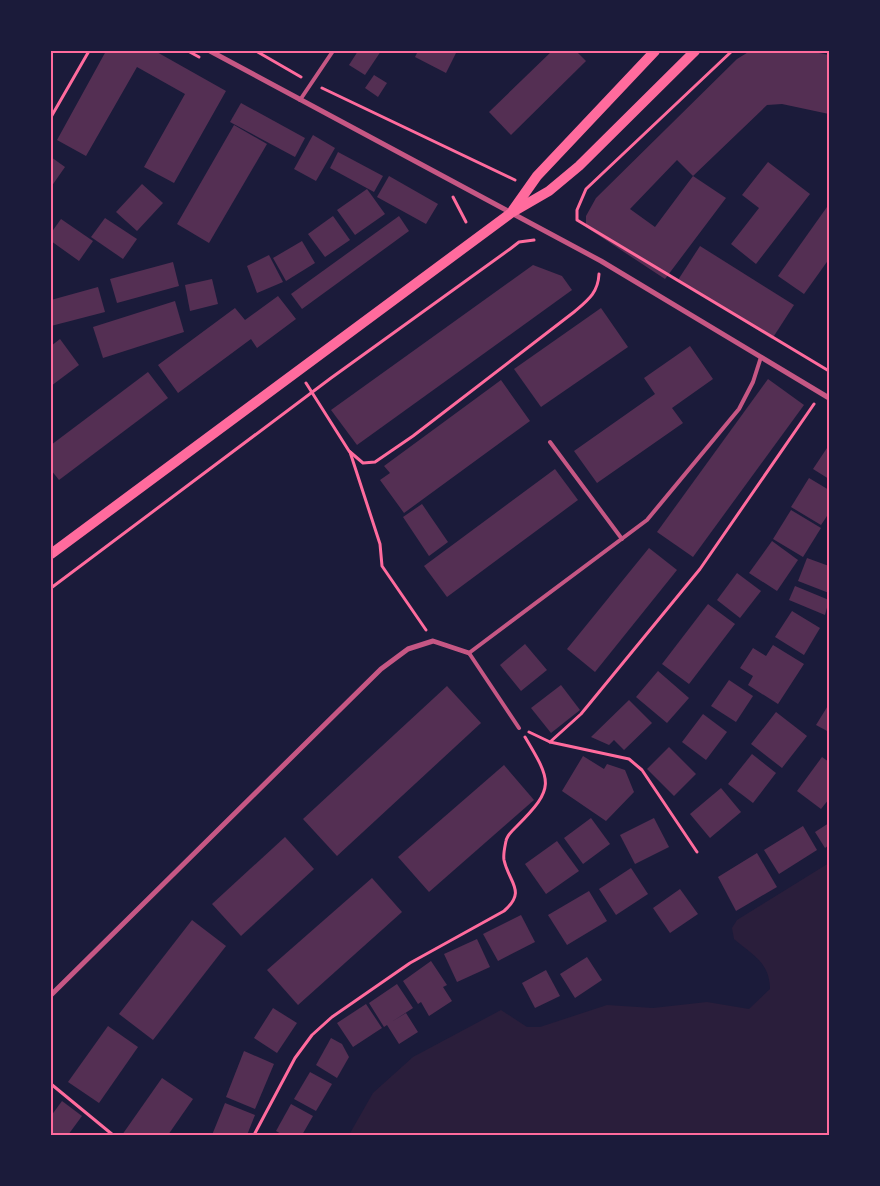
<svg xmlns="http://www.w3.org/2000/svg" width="880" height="1186" font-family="Georgia,serif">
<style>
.green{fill:#2a1e3b}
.building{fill:#542f53;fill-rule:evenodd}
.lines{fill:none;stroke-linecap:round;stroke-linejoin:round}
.path{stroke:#ff6b9d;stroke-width:3}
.service{stroke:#c65784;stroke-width:4}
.minor{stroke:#c65784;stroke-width:5}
.secondary{stroke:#ff6b9d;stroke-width:10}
.neatline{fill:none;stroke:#ff6b9d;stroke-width:2}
</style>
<rect width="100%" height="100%" fill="#1b1b3a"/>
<!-- green -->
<path class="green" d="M829 863V1135H349L373 1093 413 1057 501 1010 527 1027H540L607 1005 653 1008 707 1002 749 1009 770 989C770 963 753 955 734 939L732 928 737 920Z"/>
<!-- building -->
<g class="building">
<path d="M106 51H155L226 91 174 183 144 167 185 94 137 67 86 156 57 140Z"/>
<path d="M358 51H381L365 75 349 65Z"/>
<path d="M418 51H457L446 73 415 57Z"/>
<path d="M552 51H576L586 61 511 135 489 112Z"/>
<path d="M750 51H809L829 55V114L782 104 767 105 693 176 726 198 665 279 586 227V216L596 198 737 59ZM677 160 693 176 655 227 630 209Z"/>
<path d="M374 75 387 83 378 97 365 88Z"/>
<path d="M241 103 305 138 295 157 230 122Z"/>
<path d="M234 125 267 144 209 243 177 224Z"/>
<path d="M313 135 335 148 316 181 294 169Z"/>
<path d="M338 152 383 176 374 192 330 168Z"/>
<path d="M51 157 65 167 51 187Z"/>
<path d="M768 162 810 194 756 264 731 244 759 208 742 195Z"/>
<path d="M389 176 438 204 426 224 377 197Z"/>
<path d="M142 184 163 203 137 231 116 212Z"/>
<path d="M367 189 385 214 355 235 337 210Z"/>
<path d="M827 207 829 208V259L804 294 778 276Z"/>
<path d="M333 216 350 240 325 257 308 234Z"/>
<path d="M399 216 409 231 302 309 291 294Z"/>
<path d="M105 218 137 239 123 259 91 237Z"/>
<path d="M61 219 93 241 79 261 51 241V233Z"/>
<path d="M302 241 315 263 286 281 273 258Z"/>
<path d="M700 246 794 305 772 339 678 280Z"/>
<path d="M269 255 283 282 257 293 247 266Z"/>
<path d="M173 262 179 286 117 303 110 279Z"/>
<path d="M533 265 562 276 572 290 357 445 331 410Z"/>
<path d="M212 279 218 304 190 311 185 285Z"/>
<path d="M98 287 105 312 51 326V300Z"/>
<path d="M278 296 296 319 257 348 251 339 178 393 158 365 235 308 245 320Z"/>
<path d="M175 301 184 332 103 358 93 327Z"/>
<path d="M601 308 628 347 541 407 514 369Z"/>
<path d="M60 339 79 365 51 386V346Z"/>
<path d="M690 346 713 379 672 408 683 423 597 483 574 451 655 394 644 378Z"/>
<path d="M148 372 168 398 59 480 51 470V445Z"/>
<path d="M768 379 804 405 693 557 657 532Z"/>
<path d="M501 380 530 421 404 513 380 480 390 473 384 466Z"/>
<path d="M829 445V479L813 469Z"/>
<path d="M555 469 578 500 447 597 424 566Z"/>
<path d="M809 478 829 490V513L821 525 791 507Z"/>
<path d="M422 504 448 542 429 556 403 517Z"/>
<path d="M791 510 821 528 803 557 773 539Z"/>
<path d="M772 541 798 560 777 591 749 573Z"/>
<path d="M649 548 677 570 595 672 567 649Z"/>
<path d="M807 558 829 566V593L798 581Z"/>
<path d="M737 573 761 591 740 618 717 600Z"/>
<path d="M795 586 829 600 825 615 789 600Z"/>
<path d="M708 604 735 624 689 684 662 664Z"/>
<path d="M792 611 820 628 804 655 775 637Z"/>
<path d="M525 644 547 670 521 691 500 665Z"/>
<path d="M773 645 804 664 778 704 748 685 753 676 740 668 753 648 766 656Z"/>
<path d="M658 671 689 698 667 723 636 697Z"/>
<path d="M729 680 753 696 736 722 711 706Z"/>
<path d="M561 685 580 710 551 733 531 708Z"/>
<path d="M447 686 481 723 337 856 303 819Z"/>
<path d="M629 700 652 723 624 750 614 740 609 745 591 737Z"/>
<path d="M829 704V732L816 725Z"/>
<path d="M776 712 807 736 782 768 751 744Z"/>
<path d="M703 714 727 732 706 760 682 742Z"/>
<path d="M669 747 696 774 674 796 647 769Z"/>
<path d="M752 754 776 773 753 803 728 784Z"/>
<path d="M583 756 604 769 607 764 625 770 634 792 606 821 562 791Z"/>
<path d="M822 757 829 762V799L821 809 797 791Z"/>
<path d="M504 765 534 800 429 892 398 857Z"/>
<path d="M721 788 741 812 710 838 690 814Z"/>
<path d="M591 818 610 844 583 864 564 838Z"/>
<path d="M654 818 669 847 635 864 620 835Z"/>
<path d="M829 823V845L825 848 815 832Z"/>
<path d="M803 826 817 850 779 874 764 850Z"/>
<path d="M285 837 314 869 241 936 212 904Z"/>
<path d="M557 841 579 871 546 894 525 864Z"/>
<path d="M757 853 777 887 736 911 718 877Z"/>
<path d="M631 868 648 894 616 915 599 889Z"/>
<path d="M372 878 402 912 298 1005 267 970Z"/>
<path d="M680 889 698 914 670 933 653 908Z"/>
<path d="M589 891 607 921 567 945 548 915Z"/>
<path d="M521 915 535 942 498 961 483 934Z"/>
<path d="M192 920 226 946 153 1040 119 1014Z"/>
<path d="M477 939 490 967 457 982 444 954Z"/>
<path d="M587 957 602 980 575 998 560 974Z"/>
<path d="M431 961 447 985 443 987 452 1001 429 1016 421 1002 418 1004 403 981Z"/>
<path d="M546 970 560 996 535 1008 522 983Z"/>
<path d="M397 984 413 1008 393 1021 406 1013 418 1032 399 1044 387 1025 384 1027 369 1003Z"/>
<path d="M366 1004 382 1028 353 1047 337 1023Z"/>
<path d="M273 1008 297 1023 277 1053 254 1038Z"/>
<path d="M108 1026 138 1047 99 1103 68 1082Z"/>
<path d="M331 1038 342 1044 349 1057 337 1078 316 1065Z"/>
<path d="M244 1051 274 1064 255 1109 226 1097Z"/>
<path d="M310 1072 332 1084 316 1111 294 1099Z"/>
<path d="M162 1078 193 1099 168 1135H122Z"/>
<path d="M62 1101 82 1116 68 1135H51V1116Z"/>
<path d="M225 1103 255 1115 247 1135H212Z"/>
<path d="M291 1104 313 1116 302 1135H283L276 1131Z"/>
</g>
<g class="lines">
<!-- path -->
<g class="path">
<path d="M188 51 199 57"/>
<path d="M256 51 301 77"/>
<path d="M732 51 586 189 577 210V220L829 371"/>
<path d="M322 88 515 180"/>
<path d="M51 117 89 51"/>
<path d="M453 197 466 222"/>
<path d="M306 383 349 451 363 463 375 462 413 436 574 312C588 300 598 293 599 274"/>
<path d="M350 452 380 544 382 566 426 630"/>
<path d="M51 588 331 378 510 249 519 242 534 240"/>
<path d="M529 732 550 742 629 759 642 770 697 852"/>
<path d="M550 742 581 714 700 569 814 404"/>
<path d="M51 1084 113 1135"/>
<path d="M254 1135 295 1058 312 1035 332 1017 410 963 504 911C527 891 509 883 504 860 503 854 505 846 506 841 507 835 513 830 517 826 555 788 552 782 525 737"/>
</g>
<!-- service -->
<g class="service">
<path d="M300 100 333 51"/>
<path d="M550 442 622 539"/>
<path d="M519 728 469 653 647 520 739 409 753 382 761 357"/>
</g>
<!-- minor -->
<g class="minor">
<path d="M210 51 601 261 829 398"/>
<path d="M51 995 381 669 408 649 433 641 469 653"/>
</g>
<!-- secondary -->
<g class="secondary">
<path d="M513 210 537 176 655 51"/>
<path d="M51 554 511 213 549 191 579 166 695 51"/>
</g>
</g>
<!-- border -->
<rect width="880" height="1186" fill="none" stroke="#1b1b3a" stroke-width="105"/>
<rect x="52" y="52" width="776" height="1082" class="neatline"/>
</svg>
